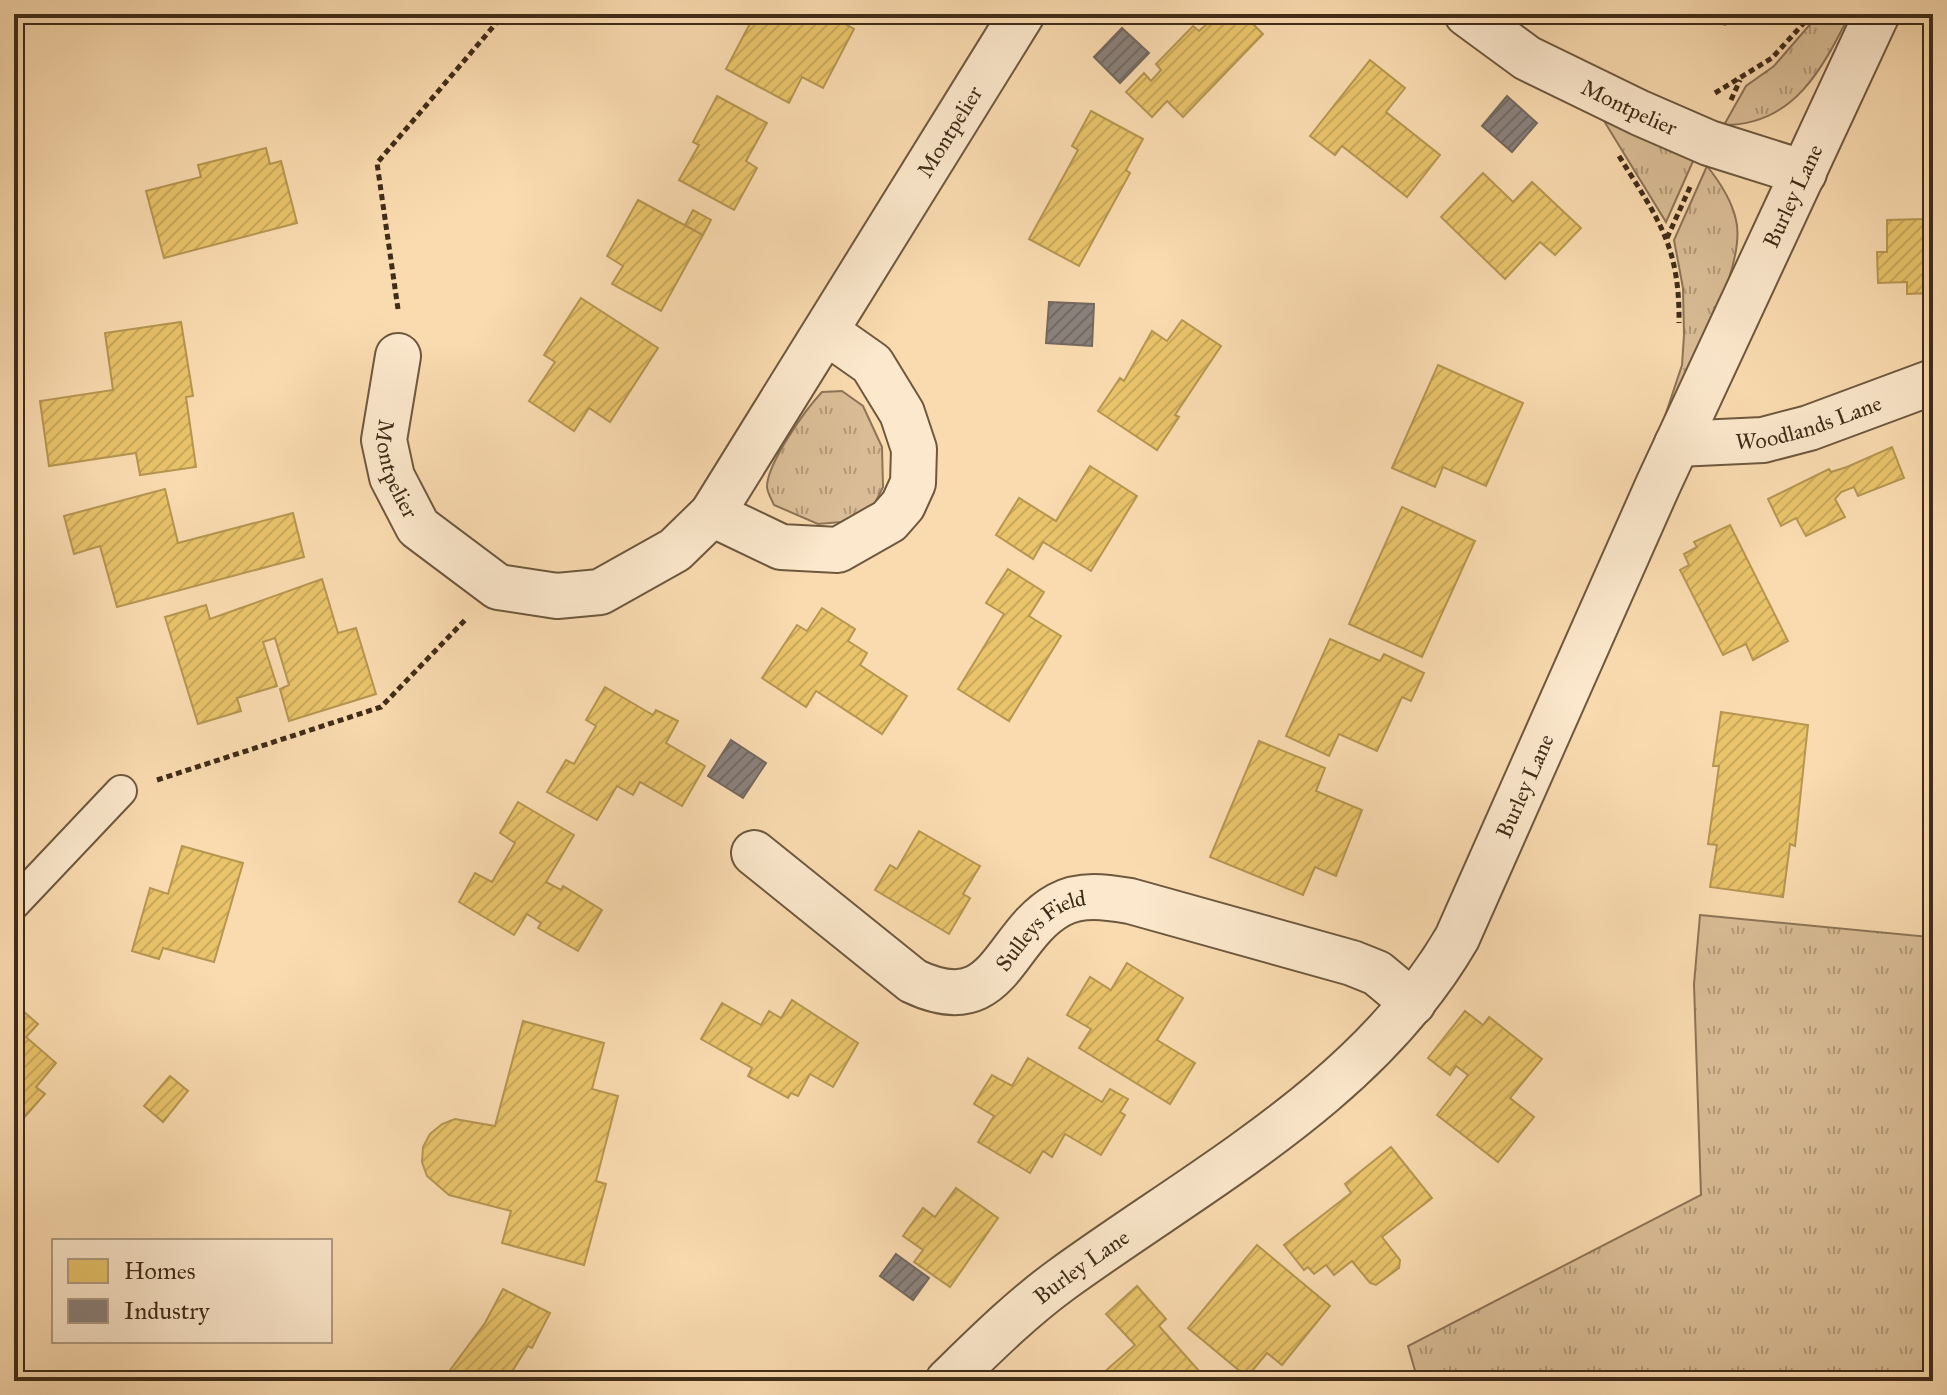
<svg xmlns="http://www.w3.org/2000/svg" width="1947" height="1395" font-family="'IM FELL Great Primer',serif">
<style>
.grass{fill:url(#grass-tufts);stroke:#8d7457;stroke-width:2}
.homes{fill:url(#homes-hatch);stroke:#b69651;stroke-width:2}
.industry{fill:url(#industry-hatch);stroke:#74685e;stroke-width:2}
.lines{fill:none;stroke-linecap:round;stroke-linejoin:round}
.service-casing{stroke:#6e583e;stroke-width:34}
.minor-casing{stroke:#6e583e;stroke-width:48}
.tertiary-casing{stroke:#6e583e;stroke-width:48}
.path{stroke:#402c18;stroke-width:5;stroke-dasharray:6 4;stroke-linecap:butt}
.service{stroke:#fce8cc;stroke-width:30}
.minor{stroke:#fce8cc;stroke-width:44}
.tertiary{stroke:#fce8cc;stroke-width:44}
.labels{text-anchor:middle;stroke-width:8;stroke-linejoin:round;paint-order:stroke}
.street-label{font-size:22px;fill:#402c18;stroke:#fce8cc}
</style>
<defs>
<pattern id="grass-tufts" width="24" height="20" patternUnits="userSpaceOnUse" patternTransform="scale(2)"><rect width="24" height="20" fill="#dabd96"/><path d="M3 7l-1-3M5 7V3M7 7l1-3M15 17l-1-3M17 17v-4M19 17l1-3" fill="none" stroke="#b29a79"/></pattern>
<pattern id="homes-hatch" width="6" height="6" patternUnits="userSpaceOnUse" patternTransform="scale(2)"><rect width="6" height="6" fill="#e9c46a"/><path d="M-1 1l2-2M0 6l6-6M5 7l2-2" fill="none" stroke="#c9a95b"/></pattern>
<pattern id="industry-hatch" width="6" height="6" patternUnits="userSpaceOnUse" patternTransform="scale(2)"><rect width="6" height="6" fill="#8a817c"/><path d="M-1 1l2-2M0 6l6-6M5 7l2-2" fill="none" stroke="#726a65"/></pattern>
</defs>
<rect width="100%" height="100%" fill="#fadbb0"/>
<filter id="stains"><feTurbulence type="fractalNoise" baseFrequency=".0025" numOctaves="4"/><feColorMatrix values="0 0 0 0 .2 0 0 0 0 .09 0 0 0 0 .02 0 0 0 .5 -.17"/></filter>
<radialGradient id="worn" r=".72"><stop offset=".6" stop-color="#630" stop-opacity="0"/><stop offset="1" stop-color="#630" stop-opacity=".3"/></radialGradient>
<!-- grass -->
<g class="grass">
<path d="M1819 14H1850C1822 69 1794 125 1724 125L1746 86 1774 66Z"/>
<path d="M1604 121 1694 159 1666 222Z"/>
<path d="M1707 166C1719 181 1732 201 1736 220 1748 268 1685 377 1663 422L1682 365 1684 335 1683 288 1674 240Z"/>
<path d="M842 391 863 406 882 447 883 487 873 507 853 521 818 524 774 505C772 500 767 492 767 487 767 463 806 409 822 392Z"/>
<path d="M1700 915 1929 937 1933 917V1381H1418L1408 1346 1701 1195 1694 984Z"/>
</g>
<!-- homes -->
<g class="homes">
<path d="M755 14H827L854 29 823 88 802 77 789 103 726 69Z"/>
<path d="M1203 14H1243L1263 34 1183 117 1167 101 1152 117 1126 92 1144 73 1151 81 1161 70 1156 64 1193 26 1199 31 1210 21Z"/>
<path d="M1700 14H1731L1725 25Z"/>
<path d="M1370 60 1405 88 1386 112 1440 155 1407 197 1342 146 1335 155 1310 136Z"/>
<path d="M717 96 767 123 746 161 757 168 734 210 679 180 699 145 693 142Z"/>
<path d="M1091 111 1143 139 1126 170 1130 173 1079 266 1029 239 1078 150 1072 146Z"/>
<path d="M266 148 270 164 281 161 297 223 164 258 146 191 201 177 198 165Z"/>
<path d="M1923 168H1933V293L1907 294V282L1878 283 1877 252H1887V220L1924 219Z"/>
<path d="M1483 173 1513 202 1532 182 1581 228 1555 255 1540 242 1505 279 1441 217Z"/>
<path d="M638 200 703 235 661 311 612 284 623 266 607 256Z"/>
<path d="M693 210 711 220 703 235 685 225Z"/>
<path d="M581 298 658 348 610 422 589 408 574 431 529 401 555 362 544 355Z"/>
<path d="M1182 320 1221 346 1175 415 1179 417 1157 450 1098 411 1120 378 1124 381 1152 331 1167 341Z"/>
<path d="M181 322 193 396 186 397 196 467 140 475 136 453 49 466 40 401 113 390 105 333Z"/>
<path d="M1438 365 1523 403 1486 486 1443 467 1435 487 1392 468Z"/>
<path d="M1892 447 1904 478 1858 496 1854 487 1841 492 1835 499 1845 517 1806 536 1796 518 1781 526 1768 499 1829 469 1831 472 1847 467Z"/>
<path d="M1090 466 1137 496 1091 571 1043 542 1033 559 996 535 1019 498 1056 521Z"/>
<path d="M165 489 178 543 293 513 304 557 117 607 100 546 74 554 64 516Z"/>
<path d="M1402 507 1475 541 1422 657 1349 624Z"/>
<path d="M1730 525 1788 641 1753 660 1746 644 1723 655 1680 570 1689 565 1684 554 1697 547 1694 542Z"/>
<path d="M1008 569 1044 592 1029 616 1061 636 1009 721 958 689 1004 614 986 603Z"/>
<path d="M322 579 338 633 356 628 376 694 289 721 280 689 289 685 275 638 263 642 277 686 237 698 241 711 198 724 165 617 206 605 210 619Z"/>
<path d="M822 608 855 629 848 641 867 653 860 665 907 696 882 734 816 691 806 707 762 678 797 625 807 631Z"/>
<path d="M1330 639 1380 661 1384 654 1424 673 1411 701 1402 697 1377 751 1339 734 1329 756 1286 736Z"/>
<path d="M605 687 653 715 656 710 678 721 666 743 705 766 682 806 640 782 633 795 617 786 597 820 547 792 566 760 574 764 596 726 586 720Z"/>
<path d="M1721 712 1808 725 1795 846 1790 844 1783 897 1710 887 1717 845 1708 844 1719 766H1713Z"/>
<path d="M1259 741 1325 768 1316 791 1362 810 1336 876 1315 867 1303 895 1210 857Z"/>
<path d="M518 802 574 835 546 882 561 890 563 886 602 910 578 951 538 928 541 923 527 914 514 935 459 902 475 873 492 882 515 843 500 833Z"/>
<path d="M919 831 980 866 963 894 970 898 949 934 875 890 890 865 897 869Z"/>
<path d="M182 846 243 863 214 962 163 948 159 959 132 951 150 888 168 894Z"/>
<path d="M1127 963 1183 998 1157 1040 1195 1063 1170 1104 1079 1048 1091 1029 1067 1015 1090 977 1111 990Z"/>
<path d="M792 1000 858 1043 833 1087 810 1074 798 1096 791 1093 788 1098 748 1076 752 1068 701 1039 722 1003 761 1025 769 1011 781 1018Z"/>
<path d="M16 1005 38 1024 26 1037 56 1063 36 1087 45 1094 22 1120 14 1112Z"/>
<path d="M1465 1011 1483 1025 1489 1017 1542 1059 1510 1098 1534 1117 1498 1162 1437 1115 1468 1075 1456 1066 1450 1075 1428 1058Z"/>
<path d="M523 1021 604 1043 592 1089 618 1096 596 1181 606 1184 584 1265 502 1243 511 1211 449 1195 427 1176 422 1162 423 1147 430 1134 442 1124 455 1119 495 1126Z"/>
<path d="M1028 1058 1102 1102 1110 1089 1128 1099 1120 1112 1125 1115 1101 1155 1065 1134 1052 1157 1043 1151 1030 1173 978 1142 994 1116 974 1104 992 1075 1012 1086Z"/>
<path d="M170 1076 188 1091 163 1122 144 1106Z"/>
<path d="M1391 1147 1432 1198 1382 1237 1400 1260 1399 1268 1376 1285 1370 1283 1352 1261 1334 1275 1326 1265 1314 1274 1308 1267 1304 1270 1284 1245 1351 1193 1345 1184Z"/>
<path d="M956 1188 998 1218 950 1287 914 1262 923 1250 903 1236 923 1208 935 1217Z"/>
<path d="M1257 1245 1330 1306 1282 1365 1267 1353 1247 1377 1188 1328Z"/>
<path d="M1137 1286 1166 1319 1159 1326 1208 1381H1094L1135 1345 1106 1314Z"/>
<path d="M503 1289 550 1313 532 1348 528 1346 506 1381H442L485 1323Z"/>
</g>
<!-- industry -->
<g class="industry">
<path d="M1122 28 1149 53 1120 83 1094 57Z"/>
<path d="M1507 96 1537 123 1512 152 1482 126Z"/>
<path d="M1049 302 1094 304 1092 346 1046 343Z"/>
<path d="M731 740 766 763 743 798 708 776Z"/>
<path d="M896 1254 929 1278 913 1300 880 1276Z"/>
</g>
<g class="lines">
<!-- service casing -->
<g class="service-casing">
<path id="service" d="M14 904 121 791"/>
</g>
<!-- minor casing -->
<g class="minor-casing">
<g id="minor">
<path id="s1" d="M1467 14 1527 58 1640 113 1709 143 1804 173"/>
<path id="s2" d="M398 356 384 440 392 477 418 527 498 587 557 596 600 592 675 550 712 514 1022 14"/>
<path d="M712 514 781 547 838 550 889 521 903 505 913 483 914 449 902 413 872 364 828 333"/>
<path id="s3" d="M754 853 913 981C1001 1023 1002 936 1059 905 1081 893 1106 897 1130 901L1352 963 1377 973 1413 1003"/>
</g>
</g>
<!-- tertiary casing -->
<g class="tertiary-casing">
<g id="tertiary">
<path id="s4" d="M1677 444 1763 440 1809 428 1933 382"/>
<path id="s5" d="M948 1381C984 1346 1020 1310 1061 1280 1201 1178 1367 1093 1457 938L1658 485 1877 14"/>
</g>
</g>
<!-- path -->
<g class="path">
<path d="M1715 93 1772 58 1812 14"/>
<path d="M1731 100 1740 80"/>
<path d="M1619 156C1658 219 1680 246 1679 323"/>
<path d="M1667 238 1691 185"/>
<path d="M398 309 377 163 504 14"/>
<path d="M157 780 381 707 466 619"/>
</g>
<!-- service -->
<use href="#service" class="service"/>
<!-- minor -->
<use href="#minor" class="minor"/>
<!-- tertiary -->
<use href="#tertiary" class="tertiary"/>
</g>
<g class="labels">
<!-- street labels -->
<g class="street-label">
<text dy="8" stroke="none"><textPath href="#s1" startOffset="188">Montpelier</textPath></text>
<text dy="8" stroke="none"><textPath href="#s2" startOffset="970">Montpelier</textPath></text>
<text dy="8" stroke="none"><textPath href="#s5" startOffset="1494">Burley Lane</textPath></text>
<text dy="8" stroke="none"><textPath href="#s4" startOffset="134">Woodlands Lane</textPath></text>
<text dy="8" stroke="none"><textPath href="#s2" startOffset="116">Montpelier</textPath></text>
<text dy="8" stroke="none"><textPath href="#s5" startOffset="846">Burley Lane</textPath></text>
<text dy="8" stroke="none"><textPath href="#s3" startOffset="358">Sulleys Field</textPath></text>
<text dy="8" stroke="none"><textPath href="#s5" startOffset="176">Burley Lane</textPath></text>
</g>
</g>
<!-- margin -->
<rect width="1947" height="1395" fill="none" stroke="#fadbb0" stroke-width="48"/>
<rect x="16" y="16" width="1915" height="1363" fill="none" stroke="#402c18" stroke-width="4"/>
<rect x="24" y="24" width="1899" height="1347" fill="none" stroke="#402c18" stroke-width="2"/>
<!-- legend -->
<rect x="52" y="1239" width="280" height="104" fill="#fce8cc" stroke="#b19d84" stroke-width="2"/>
<rect x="68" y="1259" width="40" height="24" fill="#e9c46a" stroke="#b19d84" stroke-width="2"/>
<text x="124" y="1279" font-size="24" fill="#402c18">Homes</text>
<rect x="68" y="1299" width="40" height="24" fill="#8a817c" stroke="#b19d84" stroke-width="2"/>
<text x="124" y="1319" font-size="24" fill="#402c18">Industry</text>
<rect width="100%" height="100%" filter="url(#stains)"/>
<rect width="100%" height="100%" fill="url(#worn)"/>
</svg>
